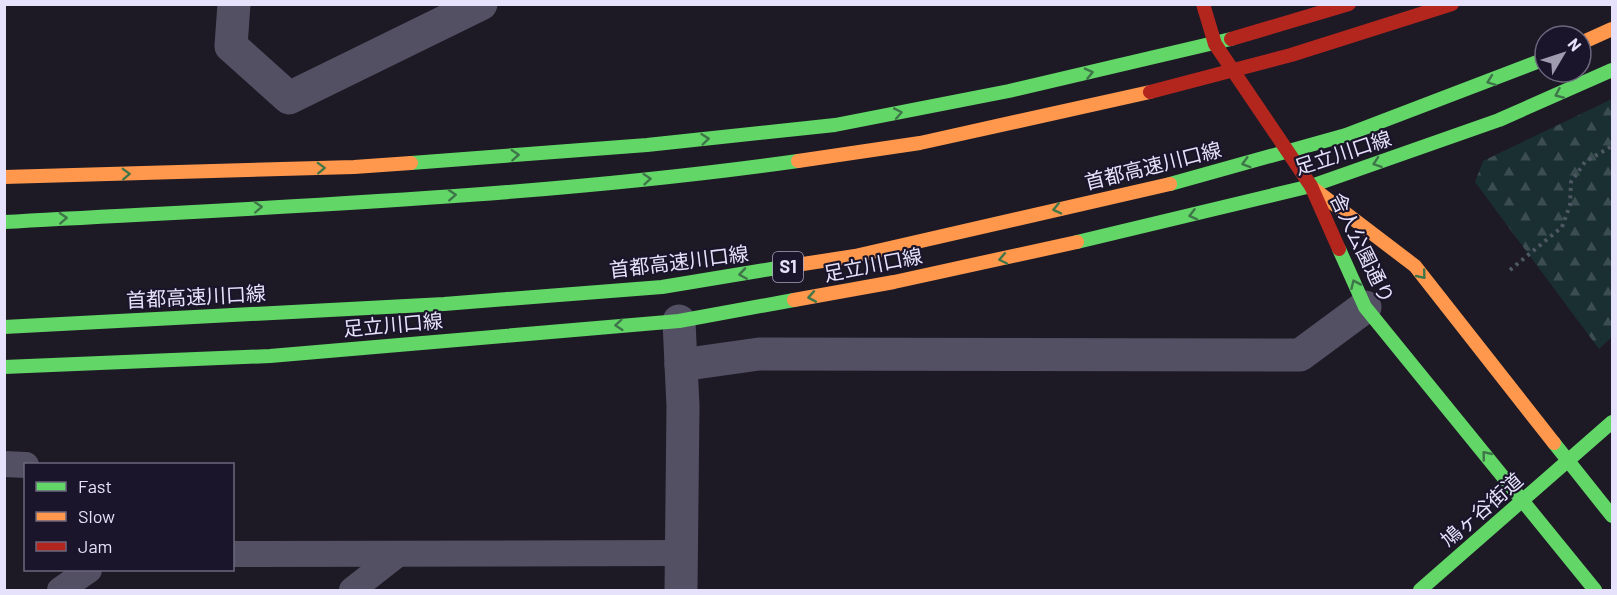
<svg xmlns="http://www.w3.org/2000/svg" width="1617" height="595" font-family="Barlow,'Noto Sans JP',sans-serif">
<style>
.forest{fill:url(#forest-firs)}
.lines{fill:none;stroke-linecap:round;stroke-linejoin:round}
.path{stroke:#4e5764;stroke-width:4;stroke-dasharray:3 4.5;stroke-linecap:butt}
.lane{stroke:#535064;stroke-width:26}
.street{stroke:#535064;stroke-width:33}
.fast{stroke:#63d668;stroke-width:14}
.slow{stroke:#ff974d;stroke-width:14}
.jam{stroke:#b3261e;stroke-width:14}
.oneway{stroke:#3e7649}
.labels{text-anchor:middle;stroke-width:4.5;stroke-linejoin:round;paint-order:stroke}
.shield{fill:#1a152a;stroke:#a9a4bc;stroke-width:1.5}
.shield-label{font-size:18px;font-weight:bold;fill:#e6e2fb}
.street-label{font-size:20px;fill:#e6e2fb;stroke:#1a152a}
</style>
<defs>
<pattern id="forest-firs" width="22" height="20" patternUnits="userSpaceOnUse" patternTransform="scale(1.5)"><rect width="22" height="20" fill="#1a2f31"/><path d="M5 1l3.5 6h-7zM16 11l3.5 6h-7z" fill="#3b4d50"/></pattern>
</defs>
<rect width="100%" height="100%" fill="#1d1a25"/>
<!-- forest -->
<path class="forest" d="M1612 99V337L1599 349 1475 182 1483 161Z"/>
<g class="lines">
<!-- path -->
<path class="path" d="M1510 270 1562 227 1570 205 1571 182 1585 162 1612 146"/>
<!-- lane -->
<g class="lane">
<path d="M4 464 26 465"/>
<path d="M232 554 681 553"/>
<path d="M60 590 89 570"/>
<path d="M352 590 398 554"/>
</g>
<!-- street -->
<g class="street">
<path d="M234 4 231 46 289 98 481 4"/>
<path d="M679 321 681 365 759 354 1300 355 1365 307"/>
<path d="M681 590 683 406 681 365"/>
</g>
<!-- fast -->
<g class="fast">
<path d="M411 163 647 145 835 125 1009 91 1231 39"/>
<path d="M1170 184 1346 135 1545 59"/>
<path d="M4 222C269 207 535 198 798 161"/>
<path d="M1077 242 1311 186 1499 120 1612 70"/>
<path d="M1339 249 1365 307 1595 590"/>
<path d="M4 327 444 304 662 287 783 267"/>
<path d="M4 367 270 356 679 321 794 300"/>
<path d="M1554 443 1612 516"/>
<path d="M1420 590 1612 422"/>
</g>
<!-- slow -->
<g class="slow">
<path d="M1581 43 1612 29"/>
<path d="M798 161 920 143 1150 92"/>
<path d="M4 177 354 167 411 163"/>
<path d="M1314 189 1415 266 1554 443"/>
<path d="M783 267 855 256 1170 184"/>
<path d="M794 300 894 282 1077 242"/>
</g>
<!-- jam -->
<g class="jam">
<path d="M1203 4 1215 44 1311 186 1339 249"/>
<path d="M1231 39 1349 4"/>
<path d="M1150 92 1291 55 1452 4"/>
</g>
</g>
<!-- one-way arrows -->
<defs><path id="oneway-chevron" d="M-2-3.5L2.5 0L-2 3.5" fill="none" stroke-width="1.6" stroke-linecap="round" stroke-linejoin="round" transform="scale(1.5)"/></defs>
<g class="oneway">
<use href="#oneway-chevron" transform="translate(1089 73) rotate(-13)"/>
<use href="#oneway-chevron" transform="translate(1491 81) rotate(160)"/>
<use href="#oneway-chevron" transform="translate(1559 94) rotate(156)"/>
<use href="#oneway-chevron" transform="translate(898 113) rotate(-11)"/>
<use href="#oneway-chevron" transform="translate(705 139) rotate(-6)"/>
<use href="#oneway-chevron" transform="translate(515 155) rotate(-4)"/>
<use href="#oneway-chevron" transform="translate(1246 163) rotate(164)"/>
<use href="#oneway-chevron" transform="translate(1377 163) rotate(161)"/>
<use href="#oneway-chevron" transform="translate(321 168) rotate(-2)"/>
<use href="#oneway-chevron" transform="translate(126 174) rotate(-2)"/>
<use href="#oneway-chevron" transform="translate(647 179) rotate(-5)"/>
<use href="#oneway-chevron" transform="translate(452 195) rotate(-3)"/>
<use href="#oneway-chevron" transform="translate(258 207) rotate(-3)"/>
<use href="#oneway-chevron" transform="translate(1057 209) rotate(167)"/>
<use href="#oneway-chevron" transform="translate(1193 215) rotate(166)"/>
<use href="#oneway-chevron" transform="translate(63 218) rotate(-3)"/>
<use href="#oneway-chevron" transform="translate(1003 259) rotate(168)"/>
<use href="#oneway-chevron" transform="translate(743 274) rotate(171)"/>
<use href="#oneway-chevron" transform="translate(1422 275) rotate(51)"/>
<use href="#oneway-chevron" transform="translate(1355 284) rotate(-114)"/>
<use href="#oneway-chevron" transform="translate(812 297) rotate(170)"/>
<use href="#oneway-chevron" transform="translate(619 325) rotate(175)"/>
<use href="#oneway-chevron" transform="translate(1486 455) rotate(-129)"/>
</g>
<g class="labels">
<!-- shield labels -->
<rect class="shield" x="773" y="252" width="30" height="30" rx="4.5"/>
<g class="shield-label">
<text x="788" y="273">S1</text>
</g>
<!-- street labels -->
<g class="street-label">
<text transform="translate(1343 153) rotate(-18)" y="7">足立川口線</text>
<text transform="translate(1153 166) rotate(-14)" y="7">首都高速川口線</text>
<text transform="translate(1362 248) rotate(64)" y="7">舎人公園通り</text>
<text transform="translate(679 262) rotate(-7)" y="7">首都高速川口線</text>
<text transform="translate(873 265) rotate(-11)" y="7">足立川口線</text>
<text transform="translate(196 297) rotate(-3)" y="7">首都高速川口線</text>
<text transform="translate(393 325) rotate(-5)" y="7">足立川口線</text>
<text transform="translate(1482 510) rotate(-41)" y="7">鳩ヶ谷街道</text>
</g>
</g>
<!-- border -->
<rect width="1617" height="595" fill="none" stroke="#e6e2fb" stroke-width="12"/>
<!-- legend -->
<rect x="24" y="463" width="210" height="108" fill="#1a152a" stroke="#6c677e" stroke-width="1.5"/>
<rect x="36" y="482" width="30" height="9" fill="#63d668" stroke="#6c677e" stroke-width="1.5"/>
<text x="78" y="493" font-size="18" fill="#e6e2fb">Fast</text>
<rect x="36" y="512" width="30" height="9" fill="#ff974d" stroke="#6c677e" stroke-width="1.5"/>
<text x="78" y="523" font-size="18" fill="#e6e2fb">Slow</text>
<rect x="36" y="542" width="30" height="9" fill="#b3261e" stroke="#6c677e" stroke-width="1.5"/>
<text x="78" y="553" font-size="18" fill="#e6e2fb">Jam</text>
<!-- north arrow -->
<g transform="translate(1563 54) rotate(51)"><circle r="28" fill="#1a152a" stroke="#6c677e" stroke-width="1.5"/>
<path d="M0-4.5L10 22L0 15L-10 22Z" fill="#a09cb0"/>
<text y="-9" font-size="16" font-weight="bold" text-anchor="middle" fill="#e6e2fb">N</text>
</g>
</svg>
